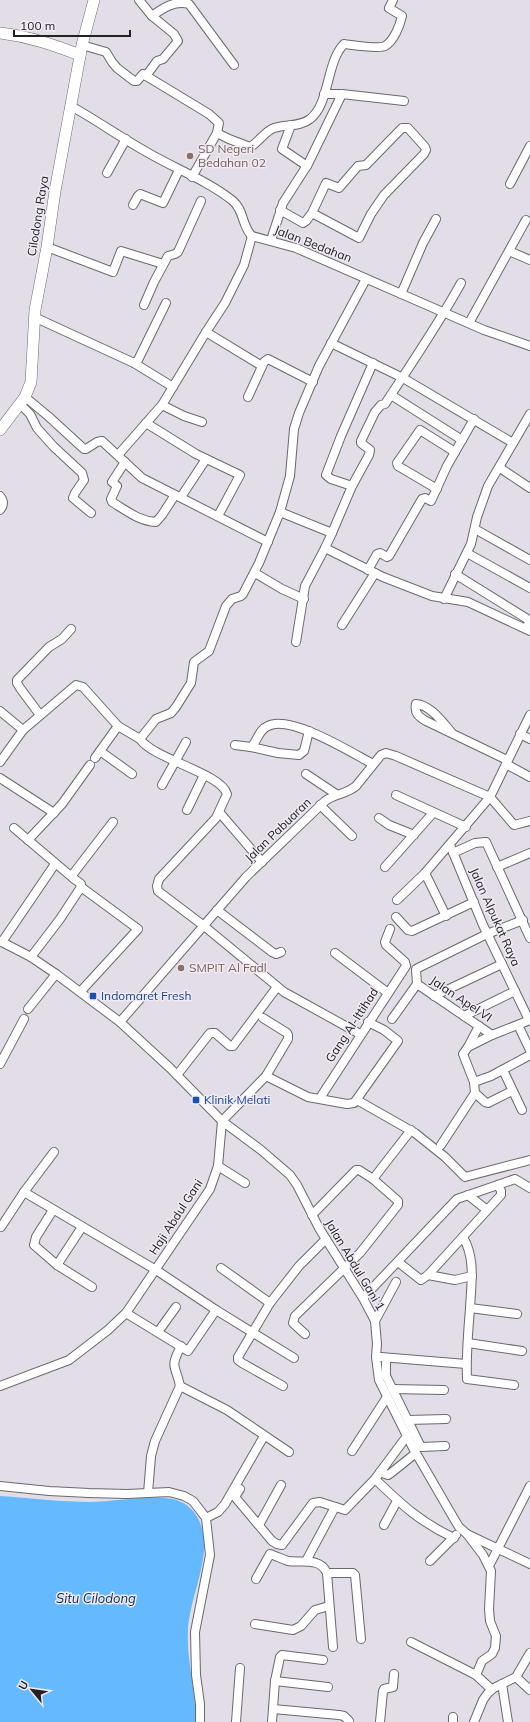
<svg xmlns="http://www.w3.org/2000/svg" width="530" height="1722" font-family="Mulish,sans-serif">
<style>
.water{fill:#65b9fe}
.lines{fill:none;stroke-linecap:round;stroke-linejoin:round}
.street-casing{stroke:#6c6870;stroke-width:10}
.secondary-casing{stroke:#6c6870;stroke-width:12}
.street{stroke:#fff;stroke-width:8}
.secondary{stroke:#fff;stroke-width:11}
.education-dot{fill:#8d6e63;stroke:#efeaf3;stroke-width:1.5}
.transit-dot{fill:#1a4fb4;stroke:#efeaf3;stroke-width:1.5}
.labels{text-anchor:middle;stroke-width:3;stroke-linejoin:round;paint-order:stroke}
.education-label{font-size:12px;fill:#785e54;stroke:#efeaf3;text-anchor:start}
.street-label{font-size:12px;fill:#222023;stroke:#efeaf3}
.transit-label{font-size:12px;fill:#164399;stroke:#efeaf3;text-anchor:start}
.water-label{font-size:13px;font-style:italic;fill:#082d48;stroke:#efeaf3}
</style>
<rect width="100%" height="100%" fill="#e2dde6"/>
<!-- water -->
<path class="water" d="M0 1496C30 1498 61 1502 91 1502 116 1502 160 1492 181 1502 193 1507 201 1520 203 1533 209 1561 190 1599 188 1628 186 1659 196 1691 196 1722H0Z"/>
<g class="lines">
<!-- street casing -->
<g class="street-casing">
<g id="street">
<path d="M139 0 152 16C163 8 175 0 189 4L234 65"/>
<path d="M82 45 106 52 112 62 117 68 134 81H137L143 74 209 114 219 123 217 133 192 177"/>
<path d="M146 76 157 61 163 59 178 41 174 34 152 16"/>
<path d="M324 94H342L404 101"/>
<path d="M71 106C96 120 120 137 145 151 173 168 207 180 233 201 244 210 242 227 252 236L296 248 484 330 530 346"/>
<path d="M291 125 282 149 307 166"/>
<path d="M217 133 229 139 250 147C259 142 265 131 274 128 286 124 300 127 310 119 330 104 326 62 344 44 352 45 380 49 385 46 394 41 400 25 402 16L389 8 393 0"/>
<path d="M107 173 126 139"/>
<path d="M510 184 530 146"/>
<path d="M133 205 138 196 140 194 163 203 179 170"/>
<path d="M280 210 303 223 306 221 312 213 359 238 371 214 384 195 424 154 426 150 425 147 408 128H402L366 165 358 166 339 188 326 183 312 213"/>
<path d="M271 240 283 203 308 164 342 94"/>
<path d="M47 247 113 272 121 251 163 264"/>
<path d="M509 251 530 260"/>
<path d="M401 294 423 243 436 219"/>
<path d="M144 305 154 282 168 256 175 254 178 252 201 201"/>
<path d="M34 317 134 363 138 360 166 303"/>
<path d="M469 323 526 220"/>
<path d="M206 332 262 366"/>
<path d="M331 343 403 378 513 443"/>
<path d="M134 363 173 387"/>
<path d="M391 395 462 440"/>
<path d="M25 397 48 416 84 449H86L97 442 102 441 142 478 268 542"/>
<path d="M248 397 264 362 268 359 313 382"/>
<path d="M20 404 30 414 37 428 53 446 82 473 84 480 75 493 73 498 91 513"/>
<path d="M162 405 184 416 202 422"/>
<path d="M146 423 196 454 240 475 218 516"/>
<path d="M118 455 162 405 206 332 225 303 244 265 252 236"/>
<path d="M125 462 112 482 117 486 111 499 112 502C126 510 138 521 156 522L162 515 175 495"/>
<path d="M500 468 530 488"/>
<path d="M352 486 331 479 326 475 341 436 373 363"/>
<path d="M437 489 398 466 397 463 420 430 455 452"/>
<path d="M0 496C4 501 4 505 0 510"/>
<path d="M181 497 206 459"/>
<path d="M280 512 332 533 325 548 383 577 432 596 468 602 530 631"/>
<path d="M475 529 530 560"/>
<path d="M332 533 352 486 369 455 370 450 361 443V441L375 412 381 405 385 404C411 364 438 325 461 283"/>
<path d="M467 553 530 588"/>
<path d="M368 570 377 554 380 553 387 557 389 556 422 499 425 498 431 501 447 466 474 419"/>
<path d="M255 573 282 589 304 599"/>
<path d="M455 574 529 620 527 629"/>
<path d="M444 599 471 544 477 517 488 486 530 414"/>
<path d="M342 625 375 573"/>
<path d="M296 642 305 586 325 548"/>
<path d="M0 711 23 730"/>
<path d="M40 715 20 688 17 683V680L49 647 62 639 71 629"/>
<path d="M452 733C443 723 431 705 416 704 414 713 419 717 426 721L507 760"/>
<path d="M520 734 530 739"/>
<path d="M140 739C153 759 221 773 227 794L216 818 159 879 157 886 158 891 204 926 284 992 360 1034"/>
<path d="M235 745 251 747C258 741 258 730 268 726 290 714 352 753 373 764"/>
<path d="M251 747 278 753 299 755 304 751 309 731"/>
<path d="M100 751 132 774"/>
<path d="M95 758 118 726"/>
<path d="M0 762 23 730 76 685 83 687 118 726 140 739 156 719 171 713 176 707 191 683 194 662 209 651 226 606 232 599 241 596 243 594 259 563 280 512 290 476 294 429 299 413 319 366 366 279"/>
<path d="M506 764 530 777"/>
<path d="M306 774 336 794"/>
<path d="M0 778 54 813"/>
<path d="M162 785 186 742"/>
<path d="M396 795 466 827"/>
<path d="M320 805 352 836"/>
<path d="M187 810 204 775"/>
<path d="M220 813 262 862"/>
<path d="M379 818 389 825 414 835"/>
<path d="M14 828 73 878"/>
<path d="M28 840 62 804 90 765"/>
<path d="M450 845 483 925 529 1020"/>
<path d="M453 853 475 843 486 842 530 938"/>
<path d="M385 867 433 813"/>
<path d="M497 867 530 853"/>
<path d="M425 873 446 916"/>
<path d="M397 900 425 873 490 797 530 715"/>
<path d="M217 910 272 952 276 954 281 952"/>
<path d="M396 917 408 930 412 931 474 902"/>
<path d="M0 941 31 957 56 974 120 1022 170 1068 222 1121 261 1150 290 1175 297 1185 319 1228 363 1298 375 1321 377 1344 376 1357 379 1380 413 1448 453 1517 459 1527 467 1534 530 1564"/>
<path d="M2 942 55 864"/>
<path d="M335 953 388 993"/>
<path d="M31 957 60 919 81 887V884L73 878V874L113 822"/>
<path d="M417 984 416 969 487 934 523 920"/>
<path d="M417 984 492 1035"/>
<path d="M81 991 138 929 81 887"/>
<path d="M434 996 502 964"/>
<path d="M28 1009 56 974"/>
<path d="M464 1016 515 991"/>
<path d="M392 1019 417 984"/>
<path d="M120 1022 246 877 325 801C334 794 347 794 356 786L381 755 386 753 396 756 490 797 514 825 530 821"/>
<path d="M518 1025 530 1050"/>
<path d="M479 1026 468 1047 463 1054 474 1082 475 1093 485 1102 488 1103 512 1091"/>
<path d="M468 1047 492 1035 530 1020"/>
<path d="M0 1064 24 1019"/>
<path d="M503 1070 522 1110"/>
<path d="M177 1075 210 1033H215L230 1046H233L277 987"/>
<path d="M266 1076 308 1097 347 1104 354 1103 398 1041 384 1030 368 1022"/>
<path d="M474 1082 491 1076 530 1055"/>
<path d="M320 1098 406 966 405 962 386 945 385 942 390 929"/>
<path d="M357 1100 415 1133 445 1157 465 1177 530 1160"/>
<path d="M222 1121 266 1076 288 1039V1035L287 1033 263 1018"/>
<path d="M441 1145 475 1093"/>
<path d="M218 1166 245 1183"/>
<path d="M24 1192 156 1270 216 1310 294 1358"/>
<path d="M468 1195 487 1210"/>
<path d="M53 1210 36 1237 34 1245 57 1265 92 1287"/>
<path d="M312 1215 356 1170H359L373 1179 411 1130"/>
<path d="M1 1227 24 1192 54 1152"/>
<path d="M463 1237C476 1259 471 1284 470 1309 468 1332 466 1356 467 1379L514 1385"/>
<path d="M398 1262 421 1280 428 1275 501 1195V1191L498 1185"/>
<path d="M57 1265 82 1227"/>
<path d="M221 1268 270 1303"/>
<path d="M428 1275 455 1280 472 1276"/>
<path d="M363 1298 457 1199 515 1179 530 1188"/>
<path d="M470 1308 517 1314"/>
<path d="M126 1313 188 1351 216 1310"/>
<path d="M375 1321 396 1282"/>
<path d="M158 1332 176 1307"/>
<path d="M305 1334 293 1323 295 1316 360 1253 398 1205V1201L373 1179"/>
<path d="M468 1343 522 1351"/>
<path d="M381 1357 466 1364"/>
<path d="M386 1358V1376L421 1447 445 1446"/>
<path d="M0 1386 69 1360 108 1330 126 1313 210 1189 218 1166 222 1121"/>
<path d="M180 1386 227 1410 289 1452"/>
<path d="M283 1386 242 1363 238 1360V1357L270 1303 299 1266 326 1239"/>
<path d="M392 1389 444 1390"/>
<path d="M408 1420 446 1419"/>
<path d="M352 1451 387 1397"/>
<path d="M380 1472 388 1475 391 1473 416 1453"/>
<path d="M375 1479C402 1505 420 1522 454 1538"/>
<path d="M0 1486 49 1491 89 1493 127 1494 169 1492 184 1496 193 1501 206 1518"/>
<path d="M240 1489 235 1497 272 1541 277 1544 282 1545 313 1503 320 1502 345 1510 375 1479 407 1436"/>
<path d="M148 1493 151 1456 155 1441 180 1386C176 1365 169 1369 181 1346"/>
<path d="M259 1525 281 1485"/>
<path d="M384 1525 397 1501"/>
<path d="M467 1534 483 1555 491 1571 489 1609 490 1621 496 1636 495 1648 492 1654 482 1661 476 1675"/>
<path d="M306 1561 335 1507"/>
<path d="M430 1561 456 1535"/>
<path d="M489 1566 530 1486"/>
<path d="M327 1573H353L355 1575 361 1639"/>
<path d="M256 1579 270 1554C276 1556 282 1559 288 1561 302 1563 320 1557 327 1573L333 1647"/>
<path d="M255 1624 293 1630 301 1626 315 1610 329 1606"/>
<path d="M411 1642 476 1675 491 1689"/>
<path d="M516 1677 530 1690"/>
<path d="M275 1681 328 1687"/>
<path d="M502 1684 508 1722"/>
<path d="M273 1709 339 1715 344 1716 349 1721"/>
<path d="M200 1722V1704L196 1675 195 1632 210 1555 206 1518 218 1512 225 1504 264 1436"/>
<path d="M236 1722 240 1668"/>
<path d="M272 1722 275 1681 280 1657 282 1655 323 1660"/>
<path d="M380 1722 383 1691 384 1689 393 1687 394 1674"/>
<path d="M453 1722V1717"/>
<path d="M474 1722 483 1700 488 1693 494 1688 516 1677 530 1653"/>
</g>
</g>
<!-- secondary casing -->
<g class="secondary-casing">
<g id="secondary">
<path d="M0 33C31 37 51 44 80 55"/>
<path d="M0 430 25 397 31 382 35 310 47 247 55 191 82 45 94 0"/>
</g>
</g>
<!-- street -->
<use href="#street" class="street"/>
<!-- secondary -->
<use href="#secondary" class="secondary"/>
</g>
<!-- markers -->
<g class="education-dot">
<circle cx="190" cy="156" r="4"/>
<circle cx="181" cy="968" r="4"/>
</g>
<g class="transit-dot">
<rect x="89" y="992" width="8" height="8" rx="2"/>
<rect x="192" y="1096" width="8" height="8" rx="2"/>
</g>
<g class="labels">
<!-- education labels -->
<g class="education-label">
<text x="198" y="153">SD Negeri<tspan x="198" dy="14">Bedahan 02</tspan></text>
<text x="189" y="972">SMPIT Al Fadl</text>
</g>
<!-- street labels -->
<g class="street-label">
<text transform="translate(38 216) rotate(-81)" y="4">Cilodong Raya</text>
<text transform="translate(313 244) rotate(21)" y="4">Jalan Bedahan</text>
<text transform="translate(278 830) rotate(-44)" y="4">Jalan Pabuaran</text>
<text transform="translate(495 917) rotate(66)" y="4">Jalan Alpukat Raya</text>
<text transform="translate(461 999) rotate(34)" y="4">Jalan Apel VI</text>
<text transform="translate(352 1025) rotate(-57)" y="4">Gang Al-Ittihad</text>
<text transform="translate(176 1217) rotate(-57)" y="4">Haji Abdul Gani</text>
<text transform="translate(355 1265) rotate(59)" y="4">Jalan Abdul Gani 1</text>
</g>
<!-- transit labels -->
<g class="transit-label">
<text x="101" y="1000">Indomaret Fresh</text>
<text x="204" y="1104">Klinik Melati</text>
</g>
<!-- water labels -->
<g class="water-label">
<text x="96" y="1603">Situ Cilodong</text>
</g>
</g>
<!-- north arrow -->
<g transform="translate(32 1690) rotate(299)" stroke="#efeaf3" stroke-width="3" paint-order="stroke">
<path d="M0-3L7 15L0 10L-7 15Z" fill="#222023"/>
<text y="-6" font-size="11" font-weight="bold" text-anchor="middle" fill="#222023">U</text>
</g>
<!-- scale -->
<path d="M14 30v6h116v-6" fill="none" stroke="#222023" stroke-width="2"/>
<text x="20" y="30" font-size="12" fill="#222023" stroke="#efeaf3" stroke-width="3" paint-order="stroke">100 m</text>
</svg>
